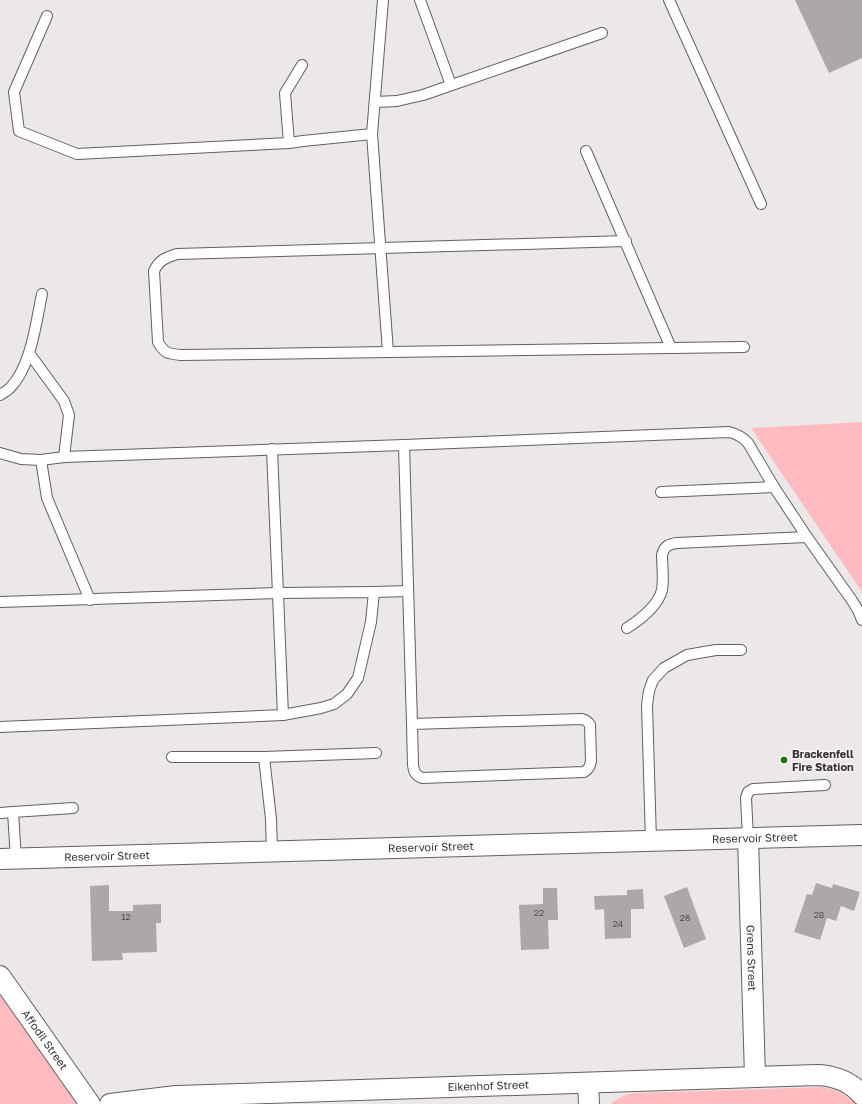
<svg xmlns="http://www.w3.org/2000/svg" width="862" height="1104" font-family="'Golos Text',sans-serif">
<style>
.green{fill:#ffbbbf}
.building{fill:#ada8a8}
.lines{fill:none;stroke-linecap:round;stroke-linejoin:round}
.lane-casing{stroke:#645f5f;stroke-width:12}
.street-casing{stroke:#645f5f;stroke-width:22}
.lane{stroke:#fff;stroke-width:10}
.street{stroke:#fff;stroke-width:20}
.poi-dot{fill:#1f6e13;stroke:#faf5f5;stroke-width:1.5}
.labels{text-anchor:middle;stroke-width:3;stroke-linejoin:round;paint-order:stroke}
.number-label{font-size:9px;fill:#535050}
.poi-label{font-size:11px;font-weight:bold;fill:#353333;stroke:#faf5f5;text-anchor:start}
.street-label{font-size:11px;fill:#353333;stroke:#faf5f5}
</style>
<rect width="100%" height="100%" fill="#ede8e8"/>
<!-- green -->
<g class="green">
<path d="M862 422V592L751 428Z"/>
<path d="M0 995 77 1104H0Z"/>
<path d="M823 1087C836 1090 846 1094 855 1104H611C619 1097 625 1094 636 1093Z"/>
</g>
<!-- building -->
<g class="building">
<path d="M795 0H862V58L829 73Z"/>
<path d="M816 883 832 888 833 884 860 892 854 911 841 906 836 921 827 918 820 940 794 932 807 894 812 895Z"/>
<path d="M109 885V911H133V905L161 904V923H156L157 952 122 953 123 960 92 961 90 886Z"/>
<path d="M687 887 706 939 684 948 664 896Z"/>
<path d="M543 888H557L558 920H548L549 949 521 950 519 905 543 904Z"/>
<path d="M643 889 644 909H631V938L605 939 604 909 595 910 594 896 627 895V890Z"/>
</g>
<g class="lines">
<!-- lane casing -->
<g class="lane-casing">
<g id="lane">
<path d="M383 0 372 134 388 352"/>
<path d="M420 0 451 85"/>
<path d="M669 0 761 204"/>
<path d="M47 16 14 92 19 131 77 154 289 143 303 141 372 134"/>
<path d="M375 102 397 101 423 95 602 33"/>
<path d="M289 143 285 93 302 65"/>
<path d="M586 151 671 348"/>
<path d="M626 241 177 254C165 258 159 260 154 271L158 342C164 353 168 354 181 355L744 347"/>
<path d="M0 395C3 393 7 391 10 388 31 367 36 323 42 294"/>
<path d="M404 445 412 724 413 765C414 772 415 775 422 778L584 772C589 769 590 766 591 761L590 725C588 721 586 720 582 719L412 724"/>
<path d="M272 449 283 715"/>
<path d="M0 453 21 459 41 460 64 457 69 415 64 401 29 353"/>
<path d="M64 457 404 445 729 432C737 434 743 437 748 443L774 487 807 537 851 599 858 610 862 620"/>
<path d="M41 460 47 498 90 600"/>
<path d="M661 492 774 487"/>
<path d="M374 592 408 591"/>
<path d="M0 602 278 593 374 592 371 622 358 678 347 694 334 704 321 708 283 715 0 727"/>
<path d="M627 628C641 619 658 606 662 590 664 579 662 566 662 555 664 546 669 544 677 543L807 537"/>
<path d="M172 757H264L376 753"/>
<path d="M264 757 271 819 272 852"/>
<path d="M13 812 73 808"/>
<path d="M0 813 13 812 16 859"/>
<path d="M748 838 746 798 748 792 753 789 825 785"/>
<path d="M651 841 647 705 649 691 653 680 664 668 687 655 716 650H741"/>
</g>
</g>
<!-- street casing -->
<g class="street-casing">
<g id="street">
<path id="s1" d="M748 838 755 1077"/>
<path id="s2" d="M0 859 862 835"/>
<path id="s3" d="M0 976 90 1104"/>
<path d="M588 1083 589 1104"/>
<path id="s4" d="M110 1104 176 1096 818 1075C835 1076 850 1081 862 1095"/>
</g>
</g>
<!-- lane -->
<use href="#lane" class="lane"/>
<!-- street -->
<use href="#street" class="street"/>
</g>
<!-- markers -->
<circle class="poi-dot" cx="784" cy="760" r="4"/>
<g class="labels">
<!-- number labels -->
<g class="number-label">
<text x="539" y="916">22</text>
<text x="819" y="918">28</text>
<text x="126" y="920">12</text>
<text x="685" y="921">26</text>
<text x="618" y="927">24</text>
</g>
<!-- poi labels -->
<g class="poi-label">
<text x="792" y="758">Brackenfell<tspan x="792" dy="13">Fire Station</tspan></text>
</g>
<!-- street labels -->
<g class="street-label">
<text dy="4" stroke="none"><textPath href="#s2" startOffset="755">Reservoir Street</textPath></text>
<text dy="4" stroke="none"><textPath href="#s2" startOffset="431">Reservoir Street</textPath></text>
<text dy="4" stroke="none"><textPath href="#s2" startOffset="107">Reservoir Street</textPath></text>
<text dy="4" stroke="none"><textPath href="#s1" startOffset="120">Grens Street</textPath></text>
<text dy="4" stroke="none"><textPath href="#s3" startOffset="78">Affodil Street</textPath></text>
<text dy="4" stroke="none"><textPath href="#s4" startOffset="379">Eikenhof Street</textPath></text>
</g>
</g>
</svg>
